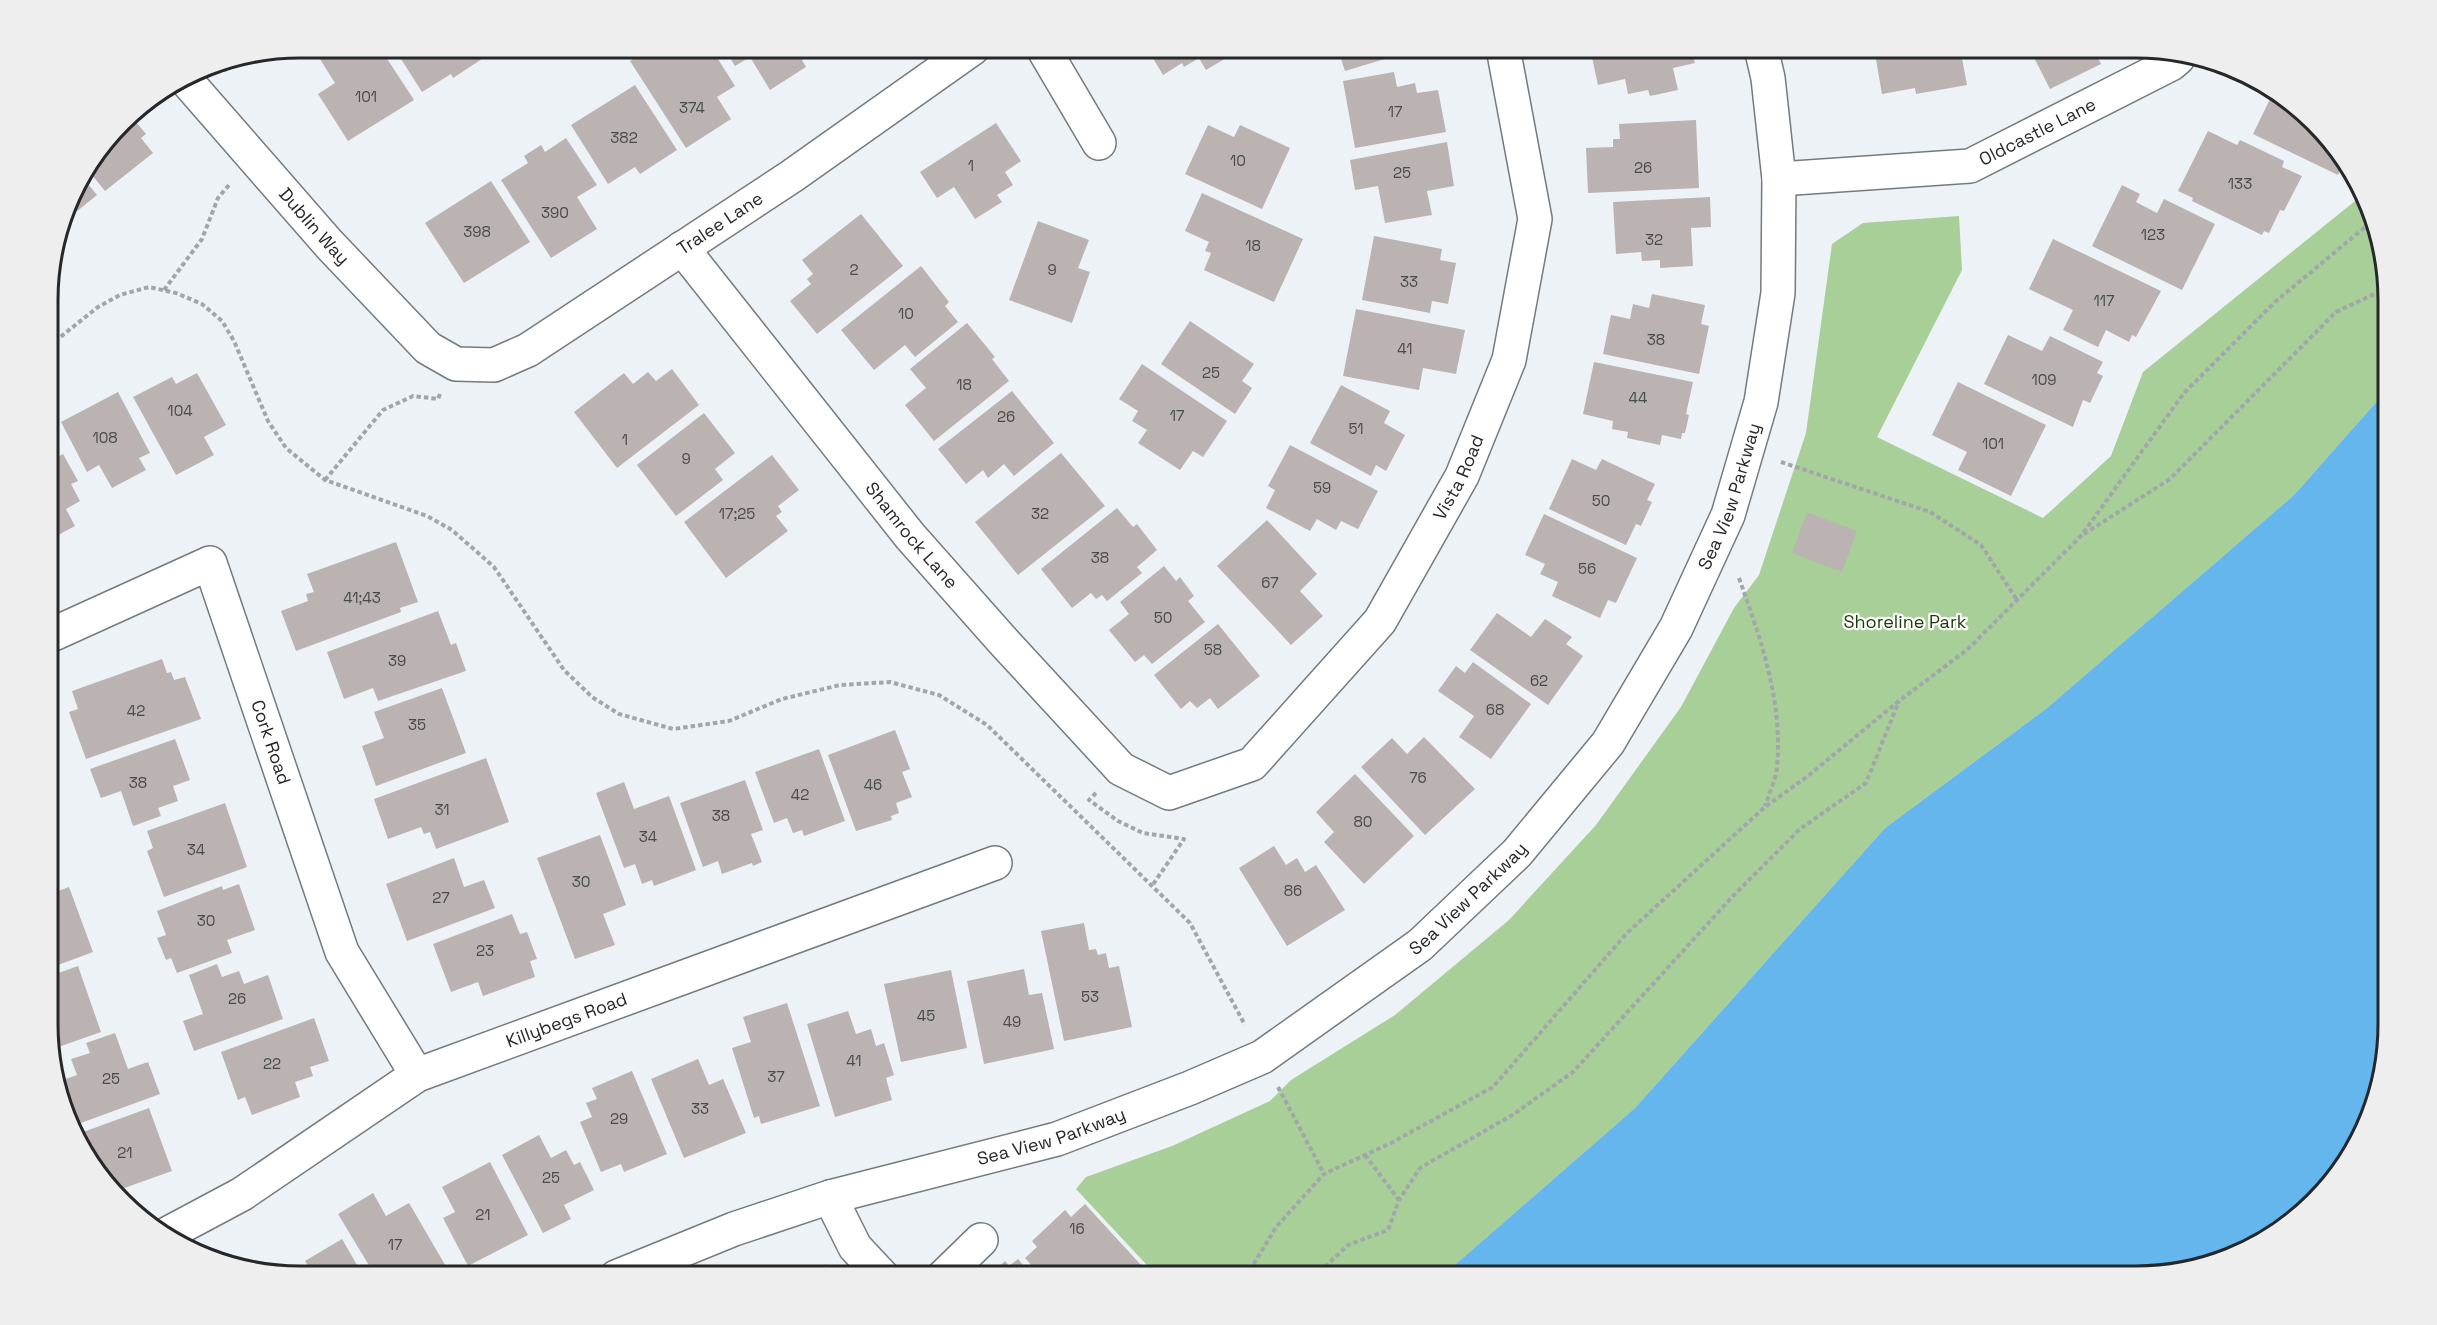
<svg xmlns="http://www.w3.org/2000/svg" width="2437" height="1325" font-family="'Space Grotesk',sans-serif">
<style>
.green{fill:#a7cf97}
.water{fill:#64b6ed}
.building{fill:#bbb3b1}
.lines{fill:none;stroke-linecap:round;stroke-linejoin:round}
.street-casing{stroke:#757a7e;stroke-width:36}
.secondary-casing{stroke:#757a7e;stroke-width:36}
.path{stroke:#a2a6aa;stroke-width:4;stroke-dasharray:4.5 3;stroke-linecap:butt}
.street{stroke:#fff;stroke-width:33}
.secondary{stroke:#fff;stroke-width:33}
.labels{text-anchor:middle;stroke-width:4.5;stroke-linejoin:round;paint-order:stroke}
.number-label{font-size:15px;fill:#4a4a4b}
.street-label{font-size:18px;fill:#252729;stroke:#fff}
.park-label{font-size:18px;fill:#1a3a07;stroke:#fff}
.rim{fill:none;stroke:#252729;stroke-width:3}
</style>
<rect width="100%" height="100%" fill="#edf2f7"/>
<!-- green -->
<path class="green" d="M2360 197 2387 268V390L2294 495 2047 708 1885 828 1635 1108 1441 1277H1158L1076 1189 1086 1177 1172 1146 1270 1101 1291 1080 1395 1015 1509 920 1596 825 1681 707 1734 608 1759 575 1806 433 1832 244 1863 223 1959 216 1962 270 1877 437 2043 518 2111 456 2143 372Z"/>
<!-- water -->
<path class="water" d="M2387 390 2389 1025 2363 1137 2326 1191 2277 1235 2218 1264 2153 1276 1441 1277 1635 1108 1885 828 2047 708 2294 495Z"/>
<!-- building -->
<g class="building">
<path d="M313 48H380L414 100 348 141 318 94 335 83Z"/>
<path d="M394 48H484L488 55 453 78 451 74 422 92Z"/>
<path d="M651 48H711L735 86 717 97 731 119 686 148 630 61Z"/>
<path d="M724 48H815L817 51 802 60 806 67 770 90 750 57 735 66Z"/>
<path d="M1147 48H1243L1206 70 1199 58 1184 67 1182 63 1163 75Z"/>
<path d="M1331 48H1396L1398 55 1345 71 1340 56 1334 58Z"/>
<path d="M1590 48H1691L1695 63 1673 68 1678 90 1650 96 1648 90 1628 94 1625 79 1598 85Z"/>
<path d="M1874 48H1960L1967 85 1916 94 1915 88 1882 94Z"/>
<path d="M2029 48H2093L2101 64 2050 89Z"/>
<path d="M1394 72 1397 87 1415 83 1417 93 1438 90 1446 132 1355 148 1343 81Z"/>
<path d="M635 85 677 150 640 174 635 167 608 184 571 125Z"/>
<path d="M2274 91 2303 111 2346 159 2338 175 2253 134Z"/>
<path d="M130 115 146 134 141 138 153 153 105 191 88 170Z"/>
<path d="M1696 120 1699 188 1588 193 1586 148 1613 147V139H1620L1619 124Z"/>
<path d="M996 123 1021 161 1005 172 1013 185 997 195 1002 202 975 219 954 187 937 198 920 172Z"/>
<path d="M1208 125 1234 137 1240 125 1290 148 1262 209 1185 174Z"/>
<path d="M2208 131 2237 145 2240 140 2284 161 2282 167 2302 176 2284 211 2280 210 2269 233 2264 231 2262 235 2192 201 2193 198 2178 191Z"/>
<path d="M566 138 597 185 577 197 597 229 551 258 501 180 528 163 524 156 541 145 545 152Z"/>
<path d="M1447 142 1454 186 1427 191 1432 215 1385 223 1378 186 1355 190 1350 160Z"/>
<path d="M83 178 97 195 65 221 74 189Z"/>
<path d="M491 181 530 242 464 283 425 223Z"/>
<path d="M2122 185 2140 194 2136 202 2157 213 2164 199 2215 224 2182 290 2092 246Z"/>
<path d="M1202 193 1303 239 1274 302 1204 270 1211 253 1205 251 1209 242 1185 231Z"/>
<path d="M1710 197 1711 227 1691 228 1693 266 1660 268V260L1642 261 1641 252 1616 254 1613 202Z"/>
<path d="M861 214 903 266 817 334 790 301 811 284 807 279 813 274 802 260Z"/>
<path d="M1038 221 1089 240 1078 268 1090 272 1072 323 1009 300Z"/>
<path d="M1374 236 1442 249 1440 260 1456 263 1448 304 1432 301 1430 313 1362 300Z"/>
<path d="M2053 239 2161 291 2136 337 2132 335 2129 342 2106 330 2098 347 2063 330 2073 310 2029 289Z"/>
<path d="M921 266 949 302 945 306 958 322 915 357 905 345 874 370 841 330Z"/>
<path d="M1652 294 1705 305 1701 324 1709 326 1699 374 1603 354 1611 315 1630 319 1633 304 1649 308Z"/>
<path d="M1356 309 1465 330 1456 374 1423 368 1419 390 1343 376Z"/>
<path d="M1190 321 1254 364 1242 381 1252 388 1235 414 1161 364Z"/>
<path d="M967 323 995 357 992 359 1009 381 934 441 905 405 926 388 910 369Z"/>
<path d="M2008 335 2042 351 2050 336 2103 362 2097 373 2103 376 2090 403 2083 400 2073 427 1984 384Z"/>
<path d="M1594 362 1693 382 1686 414 1689 415 1685 433H1682L1681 439 1662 435 1660 445 1627 438 1628 432 1612 429 1613 421 1583 414Z"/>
<path d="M1142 364 1227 421 1203 457 1193 451 1180 470 1138 443 1147 430 1132 421 1138 411 1119 399Z"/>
<path d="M672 369 699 405 617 468 574 412 624 373 633 384 648 372 656 381Z"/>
<path d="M197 373 226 425 204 437 214 455 176 475 133 397 172 377 176 384Z"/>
<path d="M1958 382 2046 425 2011 496 1958 470 1967 452 1932 435Z"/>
<path d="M1341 385 1390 411 1384 423 1405 435 1386 471 1376 465 1371 476 1310 443Z"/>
<path d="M1012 391 1054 443 1014 476 1004 464 988 478 983 470 966 484 938 449Z"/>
<path d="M118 392 150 453 139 458 146 470 112 488 99 465 87 472 61 422Z"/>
<path d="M704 413 735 453 715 469 723 480 676 516 637 465Z"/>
<path d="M1290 445 1378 491 1358 529 1341 521 1336 530 1317 519 1310 531 1266 508 1275 490 1268 486Z"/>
<path d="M1061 453 1105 506 1018 575 975 522Z"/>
<path d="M63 454 78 481 71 484 80 501 66 509 75 526 49 540V461Z"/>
<path d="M772 455 799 490 778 506 782 512 776 516 788 531 726 578 684 522Z"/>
<path d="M1572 459 1596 470 1602 459 1655 484 1647 500 1652 502 1641 526 1636 524 1626 545 1549 509Z"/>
<path d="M1117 508 1133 527 1137 524 1157 550 1137 567 1142 573 1107 601 1102 595 1096 599 1091 593 1072 608 1041 569Z"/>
<path d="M1807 512 1857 531 1842 572 1792 553Z"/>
<path d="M1544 514 1637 558 1616 603 1608 600 1600 618 1552 596 1558 582 1540 574 1545 564 1525 555Z"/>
<path d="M1267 520 1317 574 1300 591 1323 616 1291 645 1217 566Z"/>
<path d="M396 542 418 602 400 608 401 612 296 651 281 611 308 601 306 594 314 592 307 574Z"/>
<path d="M1164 566 1176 581 1180 577 1194 596 1188 601 1205 622 1152 664 1144 655 1135 662 1109 630 1129 614 1120 602Z"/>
<path d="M438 611 451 645 456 643 466 671 378 701 373 688 344 699 327 652Z"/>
<path d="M1497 613 1531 637 1545 619 1572 637 1566 644 1583 656 1548 705 1470 650Z"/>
<path d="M1218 624 1260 676 1218 709 1210 698 1197 708 1190 701 1181 709 1154 675Z"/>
<path d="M162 659 167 673 171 672 174 680 185 677 201 719 86 759 69 712 78 709 72 691Z"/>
<path d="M1473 662 1531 704 1491 759 1459 737 1474 716 1438 691 1456 666 1465 673Z"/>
<path d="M442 688 466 753 376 786 362 746 384 738 374 712Z"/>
<path d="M895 730 910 769 902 772 912 797 896 803 899 813 891 816 892 820 856 831 828 755Z"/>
<path d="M1424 737 1475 789 1425 835 1361 767 1392 738 1407 754Z"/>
<path d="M175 739 190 780 173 786 178 801 158 808 161 816 133 826 121 791 101 798 90 769Z"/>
<path d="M819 749 845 821 804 836 802 830 793 833 787 818 774 823 755 772Z"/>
<path d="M486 758 509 822 436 849 430 832 424 834 421 827 388 839 374 799Z"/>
<path d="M1355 774 1414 836 1364 884 1324 842 1334 832 1316 812Z"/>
<path d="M745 780 763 830 751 834 762 862 753 866 752 863 722 874 718 861 703 867 680 803Z"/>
<path d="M624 782 634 809 669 796 696 870 654 886 652 880 642 884 635 864 624 868 596 793Z"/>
<path d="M225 803 247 867 164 897 147 851 153 848 147 831Z"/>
<path d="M600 835 626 905 603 914 615 945 575 959 537 858Z"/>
<path d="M1274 846 1286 865 1297 858 1305 872 1316 865 1345 910 1287 946 1239 868Z"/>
<path d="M454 858 464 887 484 880 495 908 407 941 386 884Z"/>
<path d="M239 884 255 930 227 940 232 953 177 973 171 958 166 960 157 938 166 935 157 911 222 886 223 890Z"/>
<path d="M69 887 93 952 50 968V894Z"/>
<path d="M512 914 520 934 527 932 537 959 530 961 535 977 483 996 478 982 451 992 433 944Z"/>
<path d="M1084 923 1089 950 1096 949 1098 955 1106 953 1109 968 1119 966 1132 1027 1064 1041 1041 931Z"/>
<path d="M217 964 222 977 239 971 244 984 268 975 283 1019 194 1051 183 1021 203 1014 189 975Z"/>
<path d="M78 966 101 1032 50 1050V976Z"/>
<path d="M1024 969 1029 995 1042 993 1054 1049 984 1064 967 981Z"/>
<path d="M951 970 967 1048 901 1062 884 984Z"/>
<path d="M787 1003 820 1106 761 1124 759 1116 754 1118 732 1048 751 1042 743 1017Z"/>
<path d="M848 1011 856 1034 871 1029 876 1046 884 1043 894 1075 886 1078 892 1100 835 1117 807 1024Z"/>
<path d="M314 1018 329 1061 310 1067 313 1076 295 1082 300 1097 252 1115 245 1097 238 1100 221 1052Z"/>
<path d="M115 1033 128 1069 148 1062 160 1094 70 1127 57 1082 77 1075 71 1059 90 1053 86 1043Z"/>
<path d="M698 1059 709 1085 723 1079 746 1133 684 1158 651 1079Z"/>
<path d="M632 1071 667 1154 624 1172 621 1164 601 1172 580 1122 592 1117 586 1103 597 1099 592 1088Z"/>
<path d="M149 1108 172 1171 116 1191 100 1178 75 1135Z"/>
<path d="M539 1135 551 1158 566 1150 574 1165 580 1162 594 1190 564 1205 571 1219 543 1233 502 1155Z"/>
<path d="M490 1162 528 1235 468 1266 443 1218 455 1212 442 1187Z"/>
<path d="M373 1193 386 1216 409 1203 451 1275 447 1277H376L338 1214Z"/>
<path d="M1085 1204 1152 1277H1042L1025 1258 1037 1247 1032 1241 1065 1210 1071 1217Z"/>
<path d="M342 1239 364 1277H315L305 1261Z"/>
<path d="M1018 1259 1033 1277H988L1005 1261 1009 1266Z"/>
<path d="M826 1264 838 1277H799L807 1270 813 1275Z"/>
</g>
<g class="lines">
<!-- street casing -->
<g class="street-casing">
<g id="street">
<path d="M1043 48 1099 143"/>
<path id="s1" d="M185 79 329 244 428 348 456 364 494 365 528 350 792 176 973 48"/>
<path id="s2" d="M1779 179 1970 166 2171 64 2178 58"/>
<path id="s3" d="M682 248 910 536 1003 641 1121 769 1169 793 1252 764 1380 621 1462 476 1509 360 1535 219 1503 48"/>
<path id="s4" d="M49 636 210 563 342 952 417 1075"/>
<path d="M830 1197 855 1247 883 1277"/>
<path id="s5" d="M167 1234 242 1194 417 1075 995 863"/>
<path d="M943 1277 981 1240"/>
</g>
</g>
<!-- secondary casing -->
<g class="secondary-casing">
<g id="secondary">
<path id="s6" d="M616 1277 734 1229 830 1197 1057 1139 1190 1088 1262 1057 1420 945 1517 853 1608 743 1676 628 1728 515 1761 402 1778 293 1779 179 1768 78 1761 48"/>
</g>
</g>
<!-- path -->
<g class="path">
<path d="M224 71 231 62"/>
<path d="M164 290 202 239 218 198 229 185"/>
<path d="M49 346 98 307 120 295 149 287 176 293 202 304 222 321 234 341 268 421 286 448 325 480 427 516 452 530 494 567 564 670 592 697 619 714 673 729 729 721 782 699 840 685 890 682 939 695 987 725 1190 923 1245 1025"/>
<path d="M1781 462 1930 512 1981 545 2017 600"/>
<path d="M325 480 383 410 413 396 438 399 440 394"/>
<path d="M2084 534 2170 479 2336 312 2387 288"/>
<path d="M1739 578C1761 640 1783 701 1777 767 1776 780 1769 794 1765 806"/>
<path d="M1096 793 1089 800 1118 821 1143 833 1184 839 1152 886"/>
<path d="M1278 1087 1324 1174"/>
<path d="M1365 1155 1399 1200"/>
<path d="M1246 1277 1276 1227 1324 1174 1391 1143 1493 1087 1627 933 1765 807 1808 776 1900 700 1967 650 2081 536 2184 393 2275 302 2370 223"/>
<path d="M1314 1277 1348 1245 1388 1230 1399 1200 1420 1168 1514 1114 1573 1072 1733 896 1800 829 1866 783 1899 701"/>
</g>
<!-- street -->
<use href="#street" class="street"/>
<!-- secondary -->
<use href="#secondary" class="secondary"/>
</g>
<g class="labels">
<!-- number labels -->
<g class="number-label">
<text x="366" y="102">101</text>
<text x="692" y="113">374</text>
<text x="1395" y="117">17</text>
<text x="624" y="143">382</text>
<text x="1238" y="166">10</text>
<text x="971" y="171">1</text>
<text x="1643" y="173">26</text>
<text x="1402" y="178">25</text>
<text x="2240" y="189">133</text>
<text x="555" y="218">390</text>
<text x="477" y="237">398</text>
<text x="2153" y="240">123</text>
<text x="1654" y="245">32</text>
<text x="1253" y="251">18</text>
<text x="854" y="275">2</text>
<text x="1052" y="275">9</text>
<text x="1409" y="287">33</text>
<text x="2104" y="306">117</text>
<text x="906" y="319">10</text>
<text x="1656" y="345">38</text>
<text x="1405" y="354">41</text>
<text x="1211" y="378">25</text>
<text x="2044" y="385">109</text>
<text x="964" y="390">18</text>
<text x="1638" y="403">44</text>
<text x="180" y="416">104</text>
<text x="1177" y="421">17</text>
<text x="1006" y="422">26</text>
<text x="1356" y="434">51</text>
<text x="105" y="443">108</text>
<text x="625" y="445">1</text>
<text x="1993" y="449">101</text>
<text x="686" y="464">9</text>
<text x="1322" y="493">59</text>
<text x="1601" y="506">50</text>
<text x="737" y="519">17;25</text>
<text x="1040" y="519">32</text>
<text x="1100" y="563">38</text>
<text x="1587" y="574">56</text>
<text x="1270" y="588">67</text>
<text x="362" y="603">41;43</text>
<text x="1163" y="623">50</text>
<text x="1213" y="655">58</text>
<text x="397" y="666">39</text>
<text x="1539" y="686">62</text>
<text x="1495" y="715">68</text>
<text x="136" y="716">42</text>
<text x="417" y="730">35</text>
<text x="1418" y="783">76</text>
<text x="138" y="788">38</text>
<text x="873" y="790">46</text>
<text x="800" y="800">42</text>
<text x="442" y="815">31</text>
<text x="721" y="821">38</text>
<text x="1363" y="827">80</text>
<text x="648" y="842">34</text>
<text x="196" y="855">34</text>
<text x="581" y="887">30</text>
<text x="1293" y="896">86</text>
<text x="441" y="903">27</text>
<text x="206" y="926">30</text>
<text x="485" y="956">23</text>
<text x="1090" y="1002">53</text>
<text x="237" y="1004">26</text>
<text x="926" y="1021">45</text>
<text x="1012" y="1027">49</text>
<text x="854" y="1066">41</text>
<text x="272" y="1069">22</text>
<text x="776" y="1082">37</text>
<text x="111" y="1084">25</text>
<text x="700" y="1114">33</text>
<text x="619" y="1124">29</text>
<text x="125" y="1158">21</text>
<text x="551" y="1183">25</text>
<text x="483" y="1220">21</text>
<text x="1077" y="1234">16</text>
<text x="395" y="1250">17</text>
</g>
<!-- street labels -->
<g class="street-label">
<text dy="6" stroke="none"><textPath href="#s2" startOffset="267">Oldcastle Lane</textPath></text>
<text dy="6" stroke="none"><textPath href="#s1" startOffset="700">Tralee Lane</textPath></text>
<text dy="6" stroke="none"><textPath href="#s1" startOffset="196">Dublin Way</textPath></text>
<text dy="6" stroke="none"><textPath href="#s3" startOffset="1179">Vista Road</textPath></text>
<text dy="6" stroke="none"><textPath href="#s6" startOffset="1430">Sea View Parkway</textPath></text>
<text dy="6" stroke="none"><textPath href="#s3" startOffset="368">Shamrock Lane</textPath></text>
<text dy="6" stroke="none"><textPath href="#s4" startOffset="366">Cork Road</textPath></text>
<text dy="6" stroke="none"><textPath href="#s6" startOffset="944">Sea View Parkway</textPath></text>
<text dy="6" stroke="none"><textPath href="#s5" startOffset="456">Killybegs Road</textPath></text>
<text dy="6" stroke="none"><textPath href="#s6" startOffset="458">Sea View Parkway</textPath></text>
</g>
<!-- park labels -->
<g class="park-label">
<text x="1905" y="628">Shoreline Park</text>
</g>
</g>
<!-- crop -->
<path d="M0 0H2437V1325H0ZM300 58H2136A242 242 0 0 1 2378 300V1024A242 242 0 0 1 2136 1266H300A242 242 0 0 1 58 1024V300A242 242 0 0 1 300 58Z" fill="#eee" fill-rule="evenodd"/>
<path class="rim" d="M300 58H2136A242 242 0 0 1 2378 300V1024A242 242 0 0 1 2136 1266H300A242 242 0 0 1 58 1024V300A242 242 0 0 1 300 58Z"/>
</svg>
